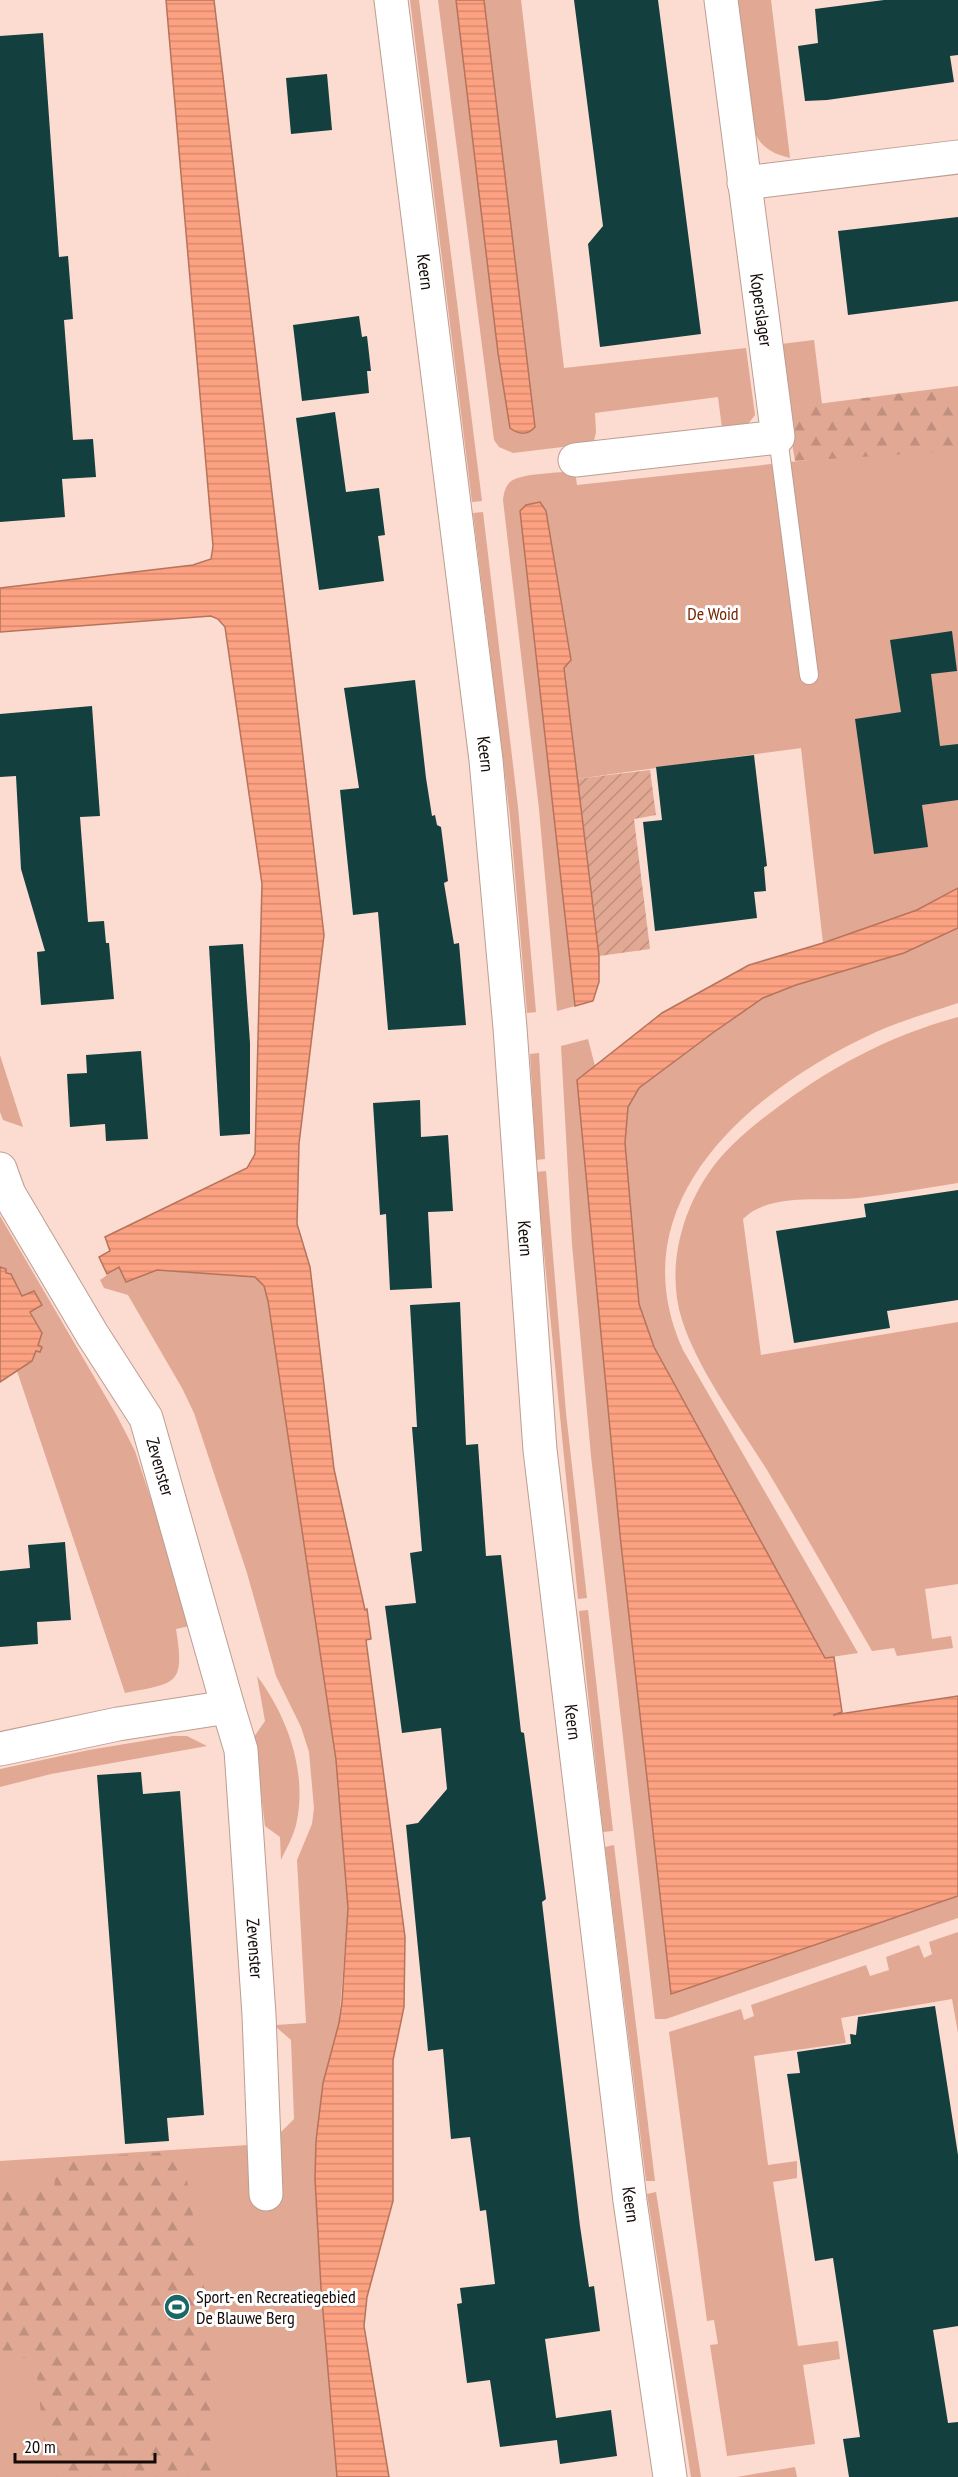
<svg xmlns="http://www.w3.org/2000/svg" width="958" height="2477" font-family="'PT Sans Narrow',sans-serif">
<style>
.green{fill:#e1a893}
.forest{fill:url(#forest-firs)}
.garden{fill:url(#garden-furrows)}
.water{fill:url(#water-rules);stroke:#b6745c;stroke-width:1.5}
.building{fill:#143f3f}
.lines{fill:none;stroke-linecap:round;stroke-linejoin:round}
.service-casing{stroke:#bc9e93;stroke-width:20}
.minor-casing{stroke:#bc9e93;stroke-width:35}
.tertiary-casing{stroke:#bc9e93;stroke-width:35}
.service{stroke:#fff;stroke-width:18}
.minor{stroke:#fff;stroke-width:33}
.tertiary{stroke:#fff;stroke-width:33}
.labels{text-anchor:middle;stroke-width:6;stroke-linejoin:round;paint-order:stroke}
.street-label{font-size:18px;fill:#140a07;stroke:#fff}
.park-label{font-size:18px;fill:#742602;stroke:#fff}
.poi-label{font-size:18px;fill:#140a07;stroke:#fff;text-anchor:start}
</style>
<defs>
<pattern id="forest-firs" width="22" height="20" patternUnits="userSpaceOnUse" patternTransform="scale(1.5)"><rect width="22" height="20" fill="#e1a893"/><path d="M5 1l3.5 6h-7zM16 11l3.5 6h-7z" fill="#c08f7d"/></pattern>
<pattern id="garden-furrows" width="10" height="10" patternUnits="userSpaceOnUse" patternTransform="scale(1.5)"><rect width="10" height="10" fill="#e1a893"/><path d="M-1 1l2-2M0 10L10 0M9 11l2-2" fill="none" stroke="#c08f7d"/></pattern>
<pattern id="water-rules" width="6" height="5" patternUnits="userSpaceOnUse" patternTransform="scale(1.5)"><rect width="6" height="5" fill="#fca181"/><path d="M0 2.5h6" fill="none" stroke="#d7896e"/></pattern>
</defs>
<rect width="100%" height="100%" fill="#fcdbd0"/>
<!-- green -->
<g class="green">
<path d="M410 0H419L482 501 472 502Z"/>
<path d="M438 0H456L498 353 510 428 535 427 484 0H521L564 368 746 348 755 415 748 424 722 428 718 397 595 413 596 432 594 441 587 444 513 453 499 447 494 440Z"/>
<path d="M737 0H771L790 158C773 154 762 148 754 132Z"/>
<path d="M814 340 822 404 786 408 781 344Z"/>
<path d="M958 444V888L917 910 823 943 801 748 576 779 564 668 520 511 575 1006 557 1011 539 809 503 500C504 493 505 487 510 482 520 473 560 473 575 471L577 485Z"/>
<path d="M483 512 518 807 536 1012 527 1013 510 817 473 513Z"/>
<path d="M958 928V1003C931 1012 903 1020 876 1032 754 1088 615 1200 683 1350L858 1653 825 1658 654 1347 639 1304 625 1143 628 1107 639 1088 714 1032 763 998 796 985 904 953Z"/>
<path d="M958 1017V1183C925 1188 891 1194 858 1198 824 1202 769 1192 743 1219L761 1355 958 1322V1584L925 1589 932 1639 951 1636 953 1648 897 1656 894 1648 872 1651C837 1591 803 1530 767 1470 739 1425 698 1370 682 1320 667 1273 679 1219 706 1177 722 1152 746 1131 770 1113 827 1069 888 1036 958 1017Z"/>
<path d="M588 1039 595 1066 577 1080 620 1535 671 1994 958 1896V1918L666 2019H655L591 1456 572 1244 561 1046Z"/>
<path d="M539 1053 545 1159 536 1160 530 1054Z"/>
<path d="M0 1055 23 1127 3 1120 0 1112Z"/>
<path d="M546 1171 566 1413 587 1598 578 1599 536 1172Z"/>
<path d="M0 1216 117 1416 135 1451 181 1590 190 1626 176 1629C185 1685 177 1683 125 1693L17 1371 32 1361 36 1351 42 1347 38 1345 42 1333 11 1274 6 1273 0 1267Z"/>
<path d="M119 1267 126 1282 157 1270 255 1277 264 1286 268 1301 336 1760 348 1908 339 2023 323 2083 361 2477H0V2161L281 2143V2132L294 2119 291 2040 276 2027V2025L306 2023 297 1860 312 1824 314 1808 309 1752 301 1727 276 1676 247 1573 194 1413 182 1388 128 1295 104 1288 100 1280Z"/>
<path d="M588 1610 613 1831 603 1832 579 1611Z"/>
<path d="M257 1676C288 1717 308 1774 296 1825 293 1837 286 1849 281 1860L280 1837 265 1826 254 1737 265 1721Z"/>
<path d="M173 1736H187L207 1746 51 1774 0 1787V1769L89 1750Z"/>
<path d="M614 1845 655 2181H646L605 1847Z"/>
<path d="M958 1932V2033L952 1999 841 2018 846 2043 754 2056 768 2165 797 2161V2178L773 2182 798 2346 838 2341 840 2359 803 2365 815 2444 727 2456 710 2345 718 2344 714 2320 707 2321 669 2032 741 2009 744 2020 754 2016 751 2005 866 1965 870 1976 889 1970 886 1957 919 1945 924 1958 932 1954 929 1942Z"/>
<path d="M656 2192 701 2477H691L647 2194Z"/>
<path d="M795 2467 797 2477H737Z"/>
</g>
<!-- forest -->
<g class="forest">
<path d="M958 386V451L795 461 786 408Z"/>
<path d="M182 2151 200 2256 216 2377 210 2425 220 2477H48L35 2358H0V2189L54 2188 57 2159Z"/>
</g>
<!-- garden -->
<path class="garden" d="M650 770 656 815 634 819 650 949 599 956 576 779Z"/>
<!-- water -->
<g class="water">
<path d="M166 0H214L324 935 299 1144 297 1224 310 1267 334 1469 365 1610 367 1609 371 1639 366 1640 405 1937 404 2007 393 2060V2201L367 2297 364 2326 389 2477H337L321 2288 315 2179 316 2141 323 2083 339 2023 342 2002 348 1908 336 1760 268 1301 264 1286 255 1277 157 1270 126 1282 119 1267 107 1274 99 1257 110 1251 105 1237 247 1168 255 1154 262 884 225 627 218 619 211 616 0 632V588L193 565 211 559 213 546Z"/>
<path d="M456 0H484L535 427C528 435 519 435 510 428L498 353Z"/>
<path d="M540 502 546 511 571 660 564 668 599 956V982L593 1001 575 1006 520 511 526 505Z"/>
<path d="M958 888V928L904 953 796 985 763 998 714 1032 639 1088 628 1107 625 1143 639 1304 654 1347 825 1658 834 1657 842 1712 833 1715 958 1696V1896L671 1994 620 1535 577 1080 662 1013 749 965 823 943 917 910Z"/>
<path d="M0 1267 6 1269V1273L11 1274 22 1296 34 1291 42 1305 30 1312 42 1333 38 1345 42 1347 40 1352 36 1351 32 1361 0 1382Z"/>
</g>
<!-- building -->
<g class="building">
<path d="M574 0H658L701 334 600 347 588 244 603 226Z"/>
<path d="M884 0H958V55L950 56 954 82 827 100 805 101 798 46 818 43 815 9Z"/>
<path d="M43 33 59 257 68 256 73 319 64 320 73 440 93 439 96 477 62 479 65 517 0 522V36Z"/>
<path d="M327 74 332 130 291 134 286 78Z"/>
<path d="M958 217V301L848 315 838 231Z"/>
<path d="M359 316 362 337 367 336 371 371H367L369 393 302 401 293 325Z"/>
<path d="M335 412 346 492 379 488 385 535 378 536 384 581 319 590 296 418Z"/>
<path d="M952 631 957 671 931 674 940 746 958 744V800L922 805 928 847 874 854 855 719 901 712 890 640Z"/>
<path d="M415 680 426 778 432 816 435 815 437 825 441 827 448 881 444 883 454 944 459 943 466 1025 388 1030 378 912 353 915 340 790 359 788 344 688Z"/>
<path d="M92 706 100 816 80 817 88 922 104 921 106 943H109L114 999 41 1005 37 952 45 951 21 869 16 776 0 777V714Z"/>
<path d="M754 755 767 866 764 867 766 891 754 892 757 918 655 931 643 822 662 820 656 767Z"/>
<path d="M243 944 250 1043V1134L220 1136 209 946Z"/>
<path d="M141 1051 148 1139 106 1141 105 1124 70 1127 67 1074 87 1073 86 1055Z"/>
<path d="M420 1100 421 1137 448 1135 453 1211 428 1212 432 1288 390 1290 386 1214 380 1215 373 1103Z"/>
<path d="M958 1190V1300L887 1311 890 1328 794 1343 776 1231 866 1217 864 1204Z"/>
<path d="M460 1302 466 1445 478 1444 486 1556 501 1555 521 1732 524 1733 546 1899 542 1902 580 2226 589 2287 594 2286 600 2331 545 2339 556 2418 611 2410 617 2456 560 2464 557 2440 500 2447 490 2380 467 2383 457 2304 462 2303 460 2288 495 2284 486 2210 480 2211 470 2137 451 2139 443 2049 428 2051 406 1825 418 1823 447 1789 441 1728 402 1733 385 1606 416 1603 410 1553 422 1551 412 1427H417L410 1305Z"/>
<path d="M65 1542 71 1620 37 1622 38 1644 0 1647V1571L30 1568 28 1545Z"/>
<path d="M141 1772 143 1794 180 1791 204 2115 167 2118 169 2141 125 2144 97 1775Z"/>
<path d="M935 2006 958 2155V2326L933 2330 948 2423 958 2422V2477H849L843 2439 860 2437 833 2258 815 2261 787 2074 800 2073 797 2052 851 2044 850 2034 856 2035 858 2017Z"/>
</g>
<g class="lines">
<!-- service casing -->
<g class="service-casing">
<path id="service" d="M778 437 809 675"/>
</g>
<!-- minor casing -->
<g class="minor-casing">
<g id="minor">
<path d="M744 183 958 157"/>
<path d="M575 460 778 437 721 0"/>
<path id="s1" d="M0 1169 9 1194 92 1334 146 1418 228 1707 118 1724 0 1749"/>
<path id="s2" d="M228 1707 241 1750 259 2015 266 2194"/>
</g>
</g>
<!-- tertiary casing -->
<g class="tertiary-casing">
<g id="tertiary">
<path id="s3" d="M391 0 486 760 510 1028 540 1450 630 2201 670 2477"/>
</g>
</g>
<!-- service -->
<use href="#service" class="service"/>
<!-- minor -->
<use href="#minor" class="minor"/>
<!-- tertiary -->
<use href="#tertiary" class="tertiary"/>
</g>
<!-- icons -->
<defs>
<g id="stadium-disc" transform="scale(1.35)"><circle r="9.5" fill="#196766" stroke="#fff"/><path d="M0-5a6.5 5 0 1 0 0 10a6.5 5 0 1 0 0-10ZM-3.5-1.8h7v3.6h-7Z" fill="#fff"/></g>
</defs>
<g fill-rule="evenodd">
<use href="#stadium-disc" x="177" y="2307"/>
</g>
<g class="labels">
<!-- street labels -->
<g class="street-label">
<text dy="6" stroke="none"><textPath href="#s3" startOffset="274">Keern</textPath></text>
<text transform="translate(761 310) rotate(82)" y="6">Koperslager</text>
<text dy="6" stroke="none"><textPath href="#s3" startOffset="760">Keern</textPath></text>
<text dy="6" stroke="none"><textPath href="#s3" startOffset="1246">Keern</textPath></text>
<text dy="6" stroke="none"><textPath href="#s1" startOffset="340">Zevenster</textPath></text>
<text dy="6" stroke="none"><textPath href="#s3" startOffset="1732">Keern</textPath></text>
<text dy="6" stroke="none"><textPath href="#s2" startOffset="244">Zevenster</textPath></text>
<text dy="6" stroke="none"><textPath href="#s3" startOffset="2218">Keern</textPath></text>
</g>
<!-- park labels -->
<g class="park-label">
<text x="713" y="620">De Woid</text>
</g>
<!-- poi labels -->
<g class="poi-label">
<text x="196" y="2303">Sport- en Recreatiegebied<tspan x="196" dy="21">De Blauwe Berg</tspan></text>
</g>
</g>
<!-- scale -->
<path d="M15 2453v9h140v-9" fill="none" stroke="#140a07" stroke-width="3"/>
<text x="24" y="2453" font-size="18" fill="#140a07" stroke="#ffffff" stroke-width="4.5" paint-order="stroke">20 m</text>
</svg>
